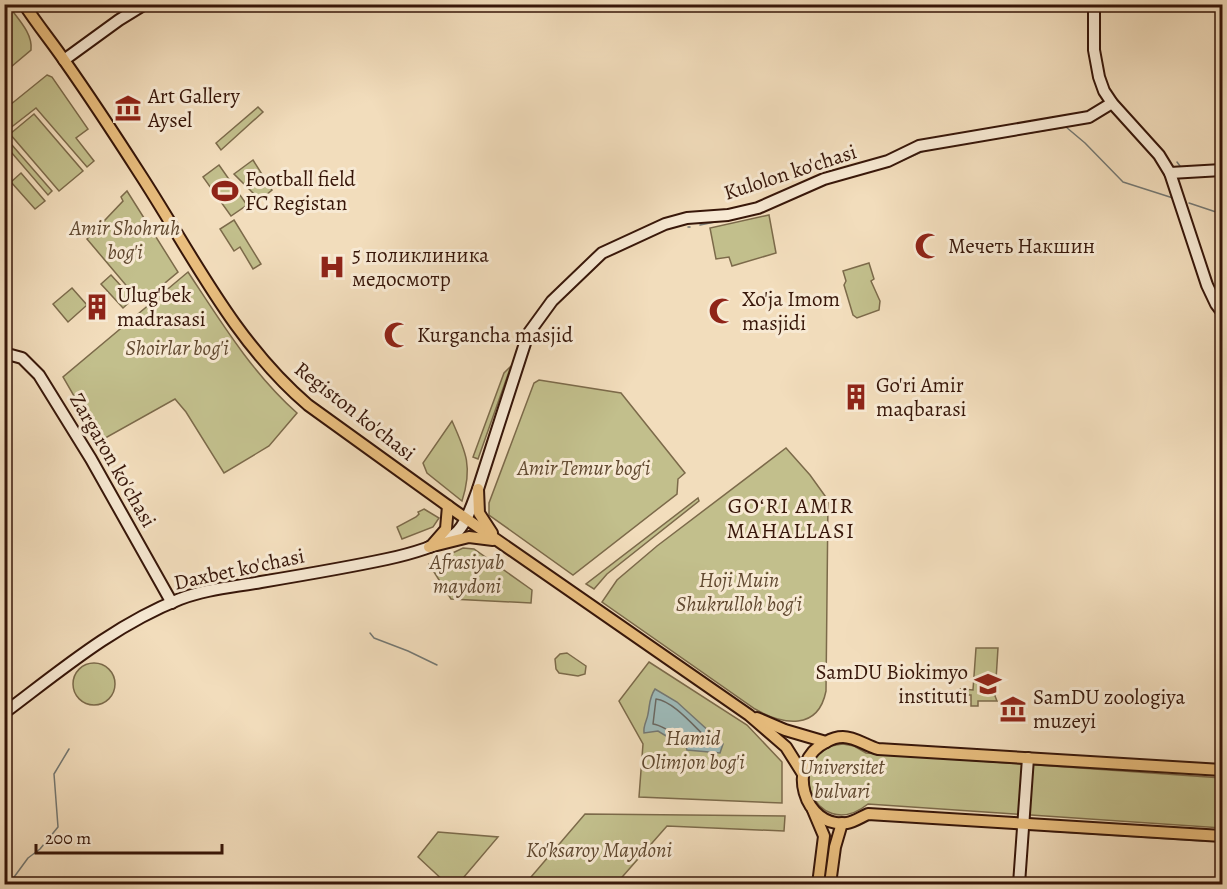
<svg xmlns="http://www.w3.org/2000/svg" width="1227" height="889" font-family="Alegreya,serif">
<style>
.green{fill:#c2bf8c;stroke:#7c6a4a;stroke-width:1.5}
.water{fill:#9dbab9;stroke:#747873;stroke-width:1.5}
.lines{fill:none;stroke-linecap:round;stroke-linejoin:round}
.shore{stroke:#6a6861;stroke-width:1.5}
.stream{stroke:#747873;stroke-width:1.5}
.secondary-casing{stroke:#371609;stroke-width:14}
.primary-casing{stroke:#371609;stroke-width:14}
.secondary{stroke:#f7e9d3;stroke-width:10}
.primary{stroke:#e9be7e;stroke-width:10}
.labels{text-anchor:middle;stroke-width:6;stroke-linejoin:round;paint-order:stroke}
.poi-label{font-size:21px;fill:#371609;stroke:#f7e9d3;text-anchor:start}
.street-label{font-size:21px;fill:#371609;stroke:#f7e9d3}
.park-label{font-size:21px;font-style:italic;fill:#614930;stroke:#f7e9d3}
.neighbourhood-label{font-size:22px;letter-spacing:1.5px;fill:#371609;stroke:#f7e9d3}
</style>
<rect width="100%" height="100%" fill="#f2ddbc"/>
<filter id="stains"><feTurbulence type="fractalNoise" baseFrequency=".00333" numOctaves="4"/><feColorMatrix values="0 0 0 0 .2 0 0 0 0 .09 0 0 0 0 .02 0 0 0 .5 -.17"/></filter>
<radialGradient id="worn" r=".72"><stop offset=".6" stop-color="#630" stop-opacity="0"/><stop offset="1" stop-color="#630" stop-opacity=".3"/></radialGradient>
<!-- green -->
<g class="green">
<path d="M5 4 8 5C17 18 33 33 31 50L5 72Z"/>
<path d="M47 75 52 77 88 129 76 138 94 161 87 167 36 108 9 129 5 124V109Z"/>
<path d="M258 107 263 112 221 150 216 143Z"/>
<path d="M34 114 83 171 59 191 10 134Z"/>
<path d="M5 137 52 191 48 195 5 145Z"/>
<path d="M253 160 272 190 260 200 234 174Z"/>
<path d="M219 165 247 205 231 216 203 177Z"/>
<path d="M21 173 45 201 35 209 11 182Z"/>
<path d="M127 191 178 272 141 303 87 239 123 201 121 197Z"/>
<path d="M769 215 776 253 732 266 729 257 716 259 710 228Z"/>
<path d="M234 220 261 264 253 269 240 247 234 251 220 229Z"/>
<path d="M869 263 874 279 871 281 880 301 879 310 857 318 853 315 844 285 846 281 843 271Z"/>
<path d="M188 272C221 322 252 373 297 413L269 446 224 473 186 412 175 399 100 441 63 377Z"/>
<path d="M111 275 133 299 123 308 101 284Z"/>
<path d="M72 288 87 305 68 322 53 304Z"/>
<path d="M511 366 478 459 473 457 504 373Z"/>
<path d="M539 380 621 393 685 473 678 479 677 494 573 575 489 515V503L534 383Z"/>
<path d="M452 421C466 452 473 467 462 501L427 473 423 463Z"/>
<path d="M786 448 810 475 828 500 826 691C818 731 783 725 755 709L602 602 617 580 657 546Z"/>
<path d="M698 498 699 501 607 574 594 589 586 584Z"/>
<path d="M424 509 439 518 433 527 402 539 397 527 416 517 419 514 418 512Z"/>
<path d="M463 548 474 549 532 590 531 603 451 599 429 564Z"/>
<path d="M976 648H998L995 696 997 701H978V706H971V695H967L961 689 973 690Z"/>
<path d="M567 653 586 666 585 674 578 676 559 673 556 669 555 659 560 654Z"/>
<path d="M649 662 747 725 782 762V803L639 797 643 744 619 701Z"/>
<circle cx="94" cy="684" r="21"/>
<path d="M843 744 854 746 866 753 1222 778V828L868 804C814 847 778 749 843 744Z"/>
<path d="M585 814 785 816 784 831 667 826 616 884H525Z"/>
<path d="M438 832 498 837 458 884H447L418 857Z"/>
</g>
<!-- water -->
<path class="water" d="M655 689 677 702 723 744 720 753 687 750 685 743 671 739 658 731 644 733C643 725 647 721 648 714 650 704 649 698 655 689Z"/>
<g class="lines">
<!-- shore -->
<path class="shore" d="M656 699C674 701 696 729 710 741L711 745H693C687 734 681 736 672 732 664 729 661 725 653 724Z"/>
<!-- stream -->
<g class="stream">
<path d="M987 140 1066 127 1085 143 1123 182 1173 198"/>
<path d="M1177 162 1180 166"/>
<path d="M892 165 926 150"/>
<path d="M1189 203 1222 214"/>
<path d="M774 207 811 191"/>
<path d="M700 225 720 221"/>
<path d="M688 227H690"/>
<path d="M370 633 374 638 408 651 437 665"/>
<path d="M1045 831 1203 841"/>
<path d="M9 884 28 858 40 849 58 827 54 774 69 749"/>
</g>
<!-- secondary casing -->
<g class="secondary-casing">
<g id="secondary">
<path d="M1094 4V50L1099 77 1104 91 1112 103 1159 155 1170 173 1207 285 1216 304 1222 312"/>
<path d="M64 60 119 20 145 4"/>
<path d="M1170 173 1222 170"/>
<path d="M4 357 11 355 22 358 39 375 91 459 172 603"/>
<path d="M4 713C60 671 114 625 180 599 206 589 234 587 261 582 303 575 345 568 387 559 406 555 445 545 458 531 468 520 473 502 478 489L528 334 552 301 602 253 665 224 687 218 728 215 758 208 824 179 888 161 919 146 1089 117 1112 103"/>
<path d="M1019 884 1028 758"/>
</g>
</g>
<!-- primary casing -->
<g class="primary-casing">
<g id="primary">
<path d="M24 4C36 23 51 41 64 60 90 97 115 135 140 174 192 254 234 342 308 405L455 511 749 715 786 747 803 774"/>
<path d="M478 489 479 513 492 533"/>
<path d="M432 545 446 529 448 506"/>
<path d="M429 547 469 537 493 540"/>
<path d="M757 718 785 730 826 742"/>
<path d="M1222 770 878 749C867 746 855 737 843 737 837 737 831 739 826 742 784 763 804 829 847 823 854 822 861 817 868 814L1222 836"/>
<path d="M813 810 824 836 818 884"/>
<path d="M830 884 835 847 842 823"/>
</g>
</g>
<!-- secondary -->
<use href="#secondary" class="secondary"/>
<!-- primary -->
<use href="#primary" class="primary"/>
</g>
<!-- icons -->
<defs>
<g id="museum-bare" transform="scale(2.07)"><path d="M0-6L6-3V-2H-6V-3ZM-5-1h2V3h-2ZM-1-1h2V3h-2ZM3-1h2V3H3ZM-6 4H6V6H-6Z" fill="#8f2418" stroke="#f7e9d3" stroke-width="2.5" paint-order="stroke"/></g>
<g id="stadium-bare" transform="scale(2.07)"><path d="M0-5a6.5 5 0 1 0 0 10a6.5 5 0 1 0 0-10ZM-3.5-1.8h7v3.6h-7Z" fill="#8f2418" stroke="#f7e9d3" stroke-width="2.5" paint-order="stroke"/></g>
<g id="mosque-bare" transform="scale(2.07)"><path d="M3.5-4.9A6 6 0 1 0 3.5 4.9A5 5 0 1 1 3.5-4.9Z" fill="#8f2418" stroke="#f7e9d3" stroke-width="2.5" paint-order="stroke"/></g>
<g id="hospital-bare" transform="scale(2.07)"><path d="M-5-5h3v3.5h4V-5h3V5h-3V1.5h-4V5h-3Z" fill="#8f2418" stroke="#f7e9d3" stroke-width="2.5" paint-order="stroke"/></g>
<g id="building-bare" transform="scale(2.07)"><path d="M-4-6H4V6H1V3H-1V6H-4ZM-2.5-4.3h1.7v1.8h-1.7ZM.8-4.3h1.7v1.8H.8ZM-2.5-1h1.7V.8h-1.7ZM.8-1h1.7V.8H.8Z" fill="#8f2418" stroke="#f7e9d3" stroke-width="2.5" paint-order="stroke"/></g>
<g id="university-bare" transform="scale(2.07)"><path d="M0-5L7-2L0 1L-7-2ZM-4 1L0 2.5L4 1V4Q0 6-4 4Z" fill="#8f2418" stroke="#f7e9d3" stroke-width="2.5" paint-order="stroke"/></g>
</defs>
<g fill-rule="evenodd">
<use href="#museum-bare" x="128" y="108"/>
<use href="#stadium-bare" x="225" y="191"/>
<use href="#mosque-bare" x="928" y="246"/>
<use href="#hospital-bare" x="332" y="267"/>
<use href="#building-bare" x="97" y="307"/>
<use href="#mosque-bare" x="722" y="311"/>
<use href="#mosque-bare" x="397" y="335"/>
<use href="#building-bare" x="856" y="397"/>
<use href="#university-bare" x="988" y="684"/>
<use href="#museum-bare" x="1013" y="709"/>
</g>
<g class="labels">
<!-- poi labels -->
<g class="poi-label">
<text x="148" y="103">Art Gallery<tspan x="148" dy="24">Aysel</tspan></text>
<text x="245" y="186">Football field<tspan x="245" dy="24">FC Registan</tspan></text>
<text x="948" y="253">Мечеть Накшин</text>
<text x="352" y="262">5 поликлиника<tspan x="352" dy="24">медосмотр</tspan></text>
<text x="117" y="302">Ulug'bek<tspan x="117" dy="24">mаdrаsasi</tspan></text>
<text x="742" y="306">Xo'ja Imom<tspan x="742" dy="24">masjidi</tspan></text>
<text x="417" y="342">Kurgancha masjid</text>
<text x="876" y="392">Go'ri Amir<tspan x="876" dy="24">maqbarasi</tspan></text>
<text x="968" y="679" text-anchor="end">SamDU Biokimyo<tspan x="968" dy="24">instituti</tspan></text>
<text x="1033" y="704">SamDU zoologiya<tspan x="1033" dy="24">muzeyi</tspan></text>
</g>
<!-- street labels -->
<g class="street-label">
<text transform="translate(790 172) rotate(-18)" y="7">Kulolon ko'chasi</text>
<text transform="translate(355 411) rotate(38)" y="7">Registon ko'chasi</text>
<text transform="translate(113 460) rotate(60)" y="7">Zargaron ko'chasi</text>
<text transform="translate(239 569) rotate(-12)" y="7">Daxbet ko'chasi</text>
</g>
<!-- park labels -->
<g class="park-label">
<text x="125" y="235">Amir Shohruh<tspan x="125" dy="24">bog'i</tspan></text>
<text x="177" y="355">Shoirlar bog'i</text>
<text x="584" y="475">Amir Temur bog‘i</text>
<text x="467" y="569">Afrasiyab<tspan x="467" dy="24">maydoni</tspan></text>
<text x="739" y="587">Hoji Muin<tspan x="739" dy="24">Shukrulloh bog'i</tspan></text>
<text x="693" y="745">Hamid<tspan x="693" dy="24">Olimjon bog'i</tspan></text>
<text x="842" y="774">Universitet<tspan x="842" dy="24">bulvari</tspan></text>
<text x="599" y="857">Ko'ksaroy Maydoni</text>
</g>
<!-- neighbourhood labels -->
<g class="neighbourhood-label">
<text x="791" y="513">GO‘RI AMIR<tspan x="791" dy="25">MAHALLASI</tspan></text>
</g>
</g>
<!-- margin -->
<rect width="1227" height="889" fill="none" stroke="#f2ddbc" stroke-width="24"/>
<rect x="6" y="6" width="1215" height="877" fill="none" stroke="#371609" stroke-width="3"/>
<rect x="12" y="12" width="1203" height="865" fill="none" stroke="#371609" stroke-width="1.5"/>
<!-- scale -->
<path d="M36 844v9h186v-9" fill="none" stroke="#371609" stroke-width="3"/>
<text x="45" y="844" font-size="18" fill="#371609" stroke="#f7e9d3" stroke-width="4.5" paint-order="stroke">200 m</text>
<rect width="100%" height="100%" filter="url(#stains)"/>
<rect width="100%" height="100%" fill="url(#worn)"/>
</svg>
